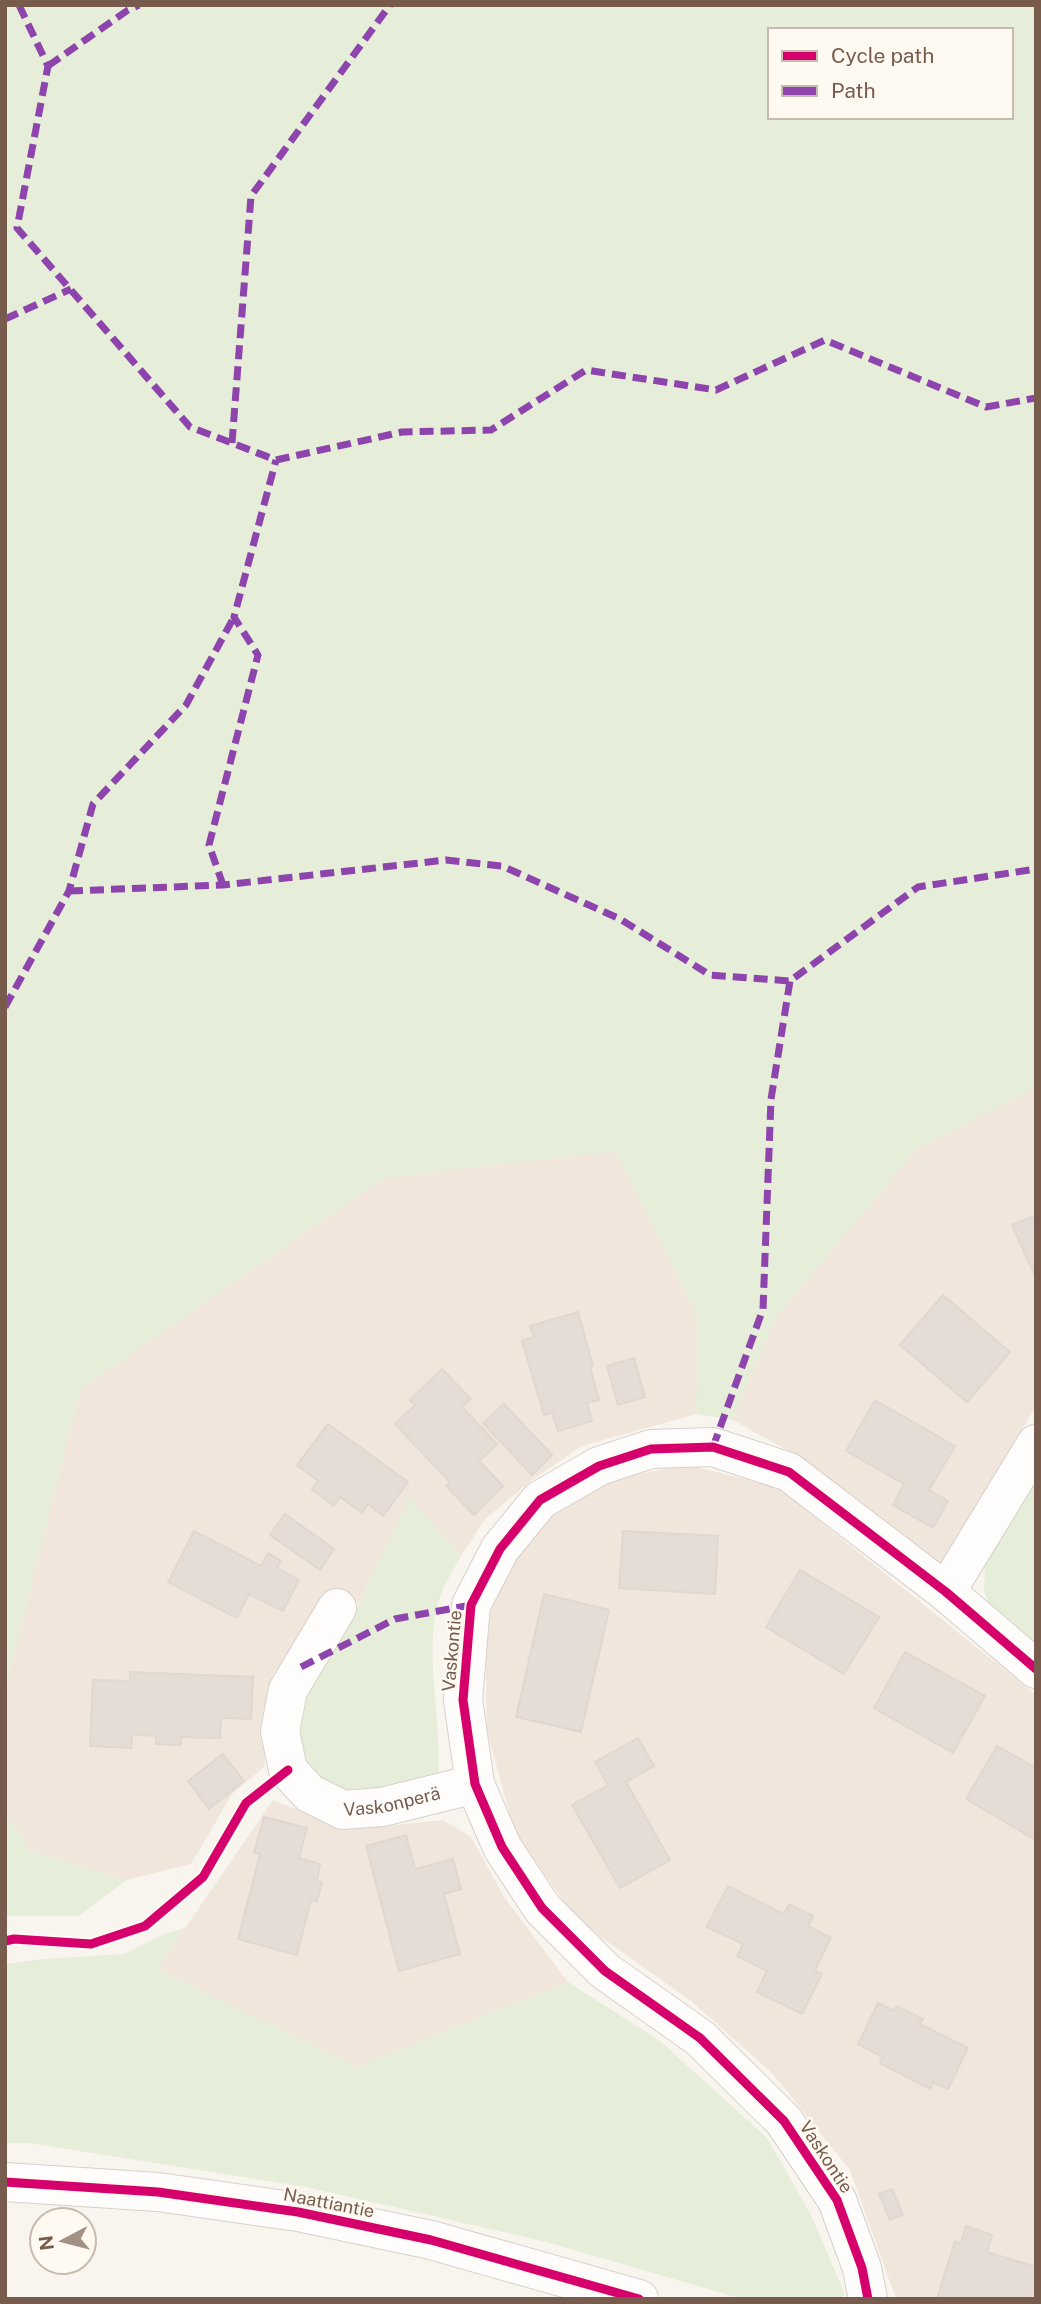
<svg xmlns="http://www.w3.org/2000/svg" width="1041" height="2304" font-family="'Public Sans',sans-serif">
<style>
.residential{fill:#f1e6dc}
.green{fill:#e6eed9;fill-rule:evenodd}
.building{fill:#e5ddd5;stroke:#e1d7d0;stroke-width:2}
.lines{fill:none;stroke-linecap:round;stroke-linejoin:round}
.minor-casing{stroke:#d7d1cc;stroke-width:40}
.tertiary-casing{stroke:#d7d1cc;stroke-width:40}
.minor{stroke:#fefdfc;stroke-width:38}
.tertiary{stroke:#fefdfc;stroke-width:38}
.quiet{stroke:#8e44ad;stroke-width:7;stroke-dasharray:14 7;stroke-linecap:butt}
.cycleway-casing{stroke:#fef9f1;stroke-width:13}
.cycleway{stroke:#d6006c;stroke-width:9}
.labels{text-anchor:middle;stroke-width:5;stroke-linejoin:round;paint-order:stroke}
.street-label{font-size:18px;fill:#775b4d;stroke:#fef9f1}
</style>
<rect width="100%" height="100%" fill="#f8f4ee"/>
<!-- residential -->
<g class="residential">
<path d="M1036 1087V1406L942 1564 799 1457 733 1420 775 1319 917 1149Z"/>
<path d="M615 1151 698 1319 696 1414 582 1446 532 1480 485 1519 461 1556 409 1498 359 1603 335 1592 272 1676 264 1767 232 1794 191 1864 127 1880 31 1851 5 1813V1691L80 1390 384 1178Z"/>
<path d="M688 1465 777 1487 1036 1695V2299H896L850 2170 773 2074 692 2002 577 1920 515 1833 487 1731 485 1628 511 1561 551 1512 604 1480Z"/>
<path d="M273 1800 347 1830 443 1820 471 1837 504 1897 568 1982 357 2067 157 1969Z"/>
</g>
<!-- green -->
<g class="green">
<path d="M5 5H1036V1087L917 1149 775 1319 733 1420 696 1414 698 1319 615 1151 384 1178 80 1390 5 1691ZM770 30H1011V117H770Z"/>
<path d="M1036 1476V1648L995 1615 984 1592 985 1560Z"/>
<path d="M409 1497 461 1556C455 1567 448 1578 443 1589 420 1641 443 1722 438 1778L363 1796 327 1788 303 1766 295 1732 304 1696 354 1614Z"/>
<path d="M5 1813 31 1851 127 1880 78 1916H5Z"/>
<path d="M185 1928 157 1969 357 2067 568 1982 660 2041 767 2138 812 2217 845 2295 837 2299H742L547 2242 306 2187 29 2143H5V1964L44 1959 124 1954 164 1934Z"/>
</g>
<!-- building -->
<g class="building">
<path d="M1036 1215V1278L1012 1225Z"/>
<path d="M943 1295 1010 1352 967 1402 900 1345Z"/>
<path d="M578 1312 593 1366 590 1367 599 1400 587 1403 592 1421 558 1431 552 1413 544 1415 522 1341 534 1337 530 1326Z"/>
<path d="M634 1358 645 1397 618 1405 607 1366Z"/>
<path d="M442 1369 471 1399 462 1407 497 1444 479 1461 503 1486 474 1515 446 1486 450 1482 395 1424 415 1405 410 1400Z"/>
<path d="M875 1400 955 1446 929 1490 948 1501 933 1528 893 1505 904 1484 846 1451Z"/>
<path d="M504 1404 552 1455 532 1475 483 1423Z"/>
<path d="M328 1424 408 1482 383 1516 368 1504 362 1513 340 1497 334 1506 312 1489 318 1481 297 1465Z"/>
<path d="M285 1514 334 1549 320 1570 270 1535Z"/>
<path d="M194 1531 261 1566 268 1553 281 1561 277 1568 299 1580 283 1611 249 1594 237 1618 168 1582Z"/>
<path d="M623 1531 718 1536 715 1594 619 1588Z"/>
<path d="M800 1570 879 1617 844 1674 766 1627Z"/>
<path d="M544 1594 609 1610 581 1732 516 1717Z"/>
<path d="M905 1652 985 1696 953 1753 874 1708Z"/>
<path d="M130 1672 253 1677 251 1719 221 1718 220 1738 181 1737V1745L156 1744V1736L132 1734 131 1748 90 1746 93 1680 130 1681Z"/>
<path d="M638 1738 654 1766 626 1782 670 1860 620 1888 572 1805 608 1785 595 1762Z"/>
<path d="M997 1746 1036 1768V1840L966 1799Z"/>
<path d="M223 1754 244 1781 209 1809 188 1781Z"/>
<path d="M264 1817 307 1828 299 1858 320 1864 317 1881 322 1882 317 1901 311 1900 297 1955 238 1939 260 1854 254 1853Z"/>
<path d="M406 1835 415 1869 453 1859 461 1889 444 1894 460 1954 399 1971 366 1846Z"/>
<path d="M728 1886 784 1914 789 1904 813 1916 808 1926 831 1938 815 1970 822 1974 802 2014 757 1992 767 1971 737 1956 743 1944 707 1927Z"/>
<path d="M878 2003 894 2011 897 2006 923 2019 920 2024 968 2048 948 2089 933 2082 930 2089 880 2063 883 2057 858 2044Z"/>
<path d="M892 2189 903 2215 890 2220 879 2194Z"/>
<path d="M966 2226 992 2235 987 2252 1036 2267V2299H937L955 2241 961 2243Z"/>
</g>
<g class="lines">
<!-- minor casing -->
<g class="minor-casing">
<g id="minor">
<path d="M946 1592 1036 1444"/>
<path id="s1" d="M337 1608 288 1690 280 1731 288 1770 309 1793 343 1810 382 1807 475 1784"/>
<path d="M868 2299 862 2268 837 2200 784 2121 700 2038 605 1971 542 1908 502 1847 475 1784 463 1700 471 1605 500 1549 540 1500 599 1466 651 1449 713 1447 789 1472 946 1592 1036 1669"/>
</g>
</g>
<!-- tertiary casing -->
<g class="tertiary-casing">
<path id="tertiary" d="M5 2182 158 2192 298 2212 431 2240 639 2299"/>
</g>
<!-- minor -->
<use href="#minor" class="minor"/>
<!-- tertiary -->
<use href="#tertiary" class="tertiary"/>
<!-- quiet -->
<g class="quiet">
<path d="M19 5 48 66 17 228 190 427 276 460 402 432 491 430 586 370 716 390 825 340 986 407 1036 398"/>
<path d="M48 66 128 10 139 5"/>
<path d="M5 319 71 289"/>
<path d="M232 443 251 196 390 5"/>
<path d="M223 885 209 845 258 655 234 617 276 460"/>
<path d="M69 891 223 885 446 860 502 866 620 919 710 975 790 981 918 887 1036 869"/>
<path d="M5 1007 69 891 93 804 186 705 234 617"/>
<path d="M713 1447 763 1309 771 1099 790 981"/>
<path d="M301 1667 395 1619 471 1605"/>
</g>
<!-- cycleway casing -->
<g class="cycleway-casing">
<g id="cycleway">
<path d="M5 1941 14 1939 91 1944 145 1926 203 1877 246 1803 288 1770"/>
<path d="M5 2182 158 2192 298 2212 431 2240 639 2299"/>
<path d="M868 2299 862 2268 837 2200 784 2121 700 2038 605 1971 542 1908 502 1847 475 1784 463 1700 471 1605 500 1549 540 1500 599 1466 651 1449 713 1447 789 1472 946 1592 1036 1669"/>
</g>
</g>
<!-- cycleway -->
<use href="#cycleway" class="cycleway"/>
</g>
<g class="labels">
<!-- street labels -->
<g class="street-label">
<text transform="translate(452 1651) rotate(-85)" y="6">Vaskontie</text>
<text dy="6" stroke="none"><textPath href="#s1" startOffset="296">Vaskonperä</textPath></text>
<text transform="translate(826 2157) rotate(57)" y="6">Vaskontie</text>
<text transform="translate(329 2203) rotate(11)" y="6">Naattiantie</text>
</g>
</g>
<!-- border -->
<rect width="1041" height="2304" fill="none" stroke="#775b4d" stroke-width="14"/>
<!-- legend -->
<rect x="768" y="28" width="245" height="91" fill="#fef9f1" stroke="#c8baaf" stroke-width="2"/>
<rect x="782" y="51" width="35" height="10" fill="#d6006c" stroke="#c8baaf" stroke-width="2"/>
<text x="831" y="63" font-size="21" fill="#775b4d">Cycle path</text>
<rect x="782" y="86" width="35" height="10" fill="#8e44ad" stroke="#c8baaf" stroke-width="2"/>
<text x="831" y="98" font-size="21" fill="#775b4d">Path</text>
<!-- north arrow -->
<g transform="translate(63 2241) rotate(263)"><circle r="33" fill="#fef9f1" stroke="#c8baaf" stroke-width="2"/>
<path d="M0-5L12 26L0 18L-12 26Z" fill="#a49185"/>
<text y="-10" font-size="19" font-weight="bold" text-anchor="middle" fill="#775b4d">N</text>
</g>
</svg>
